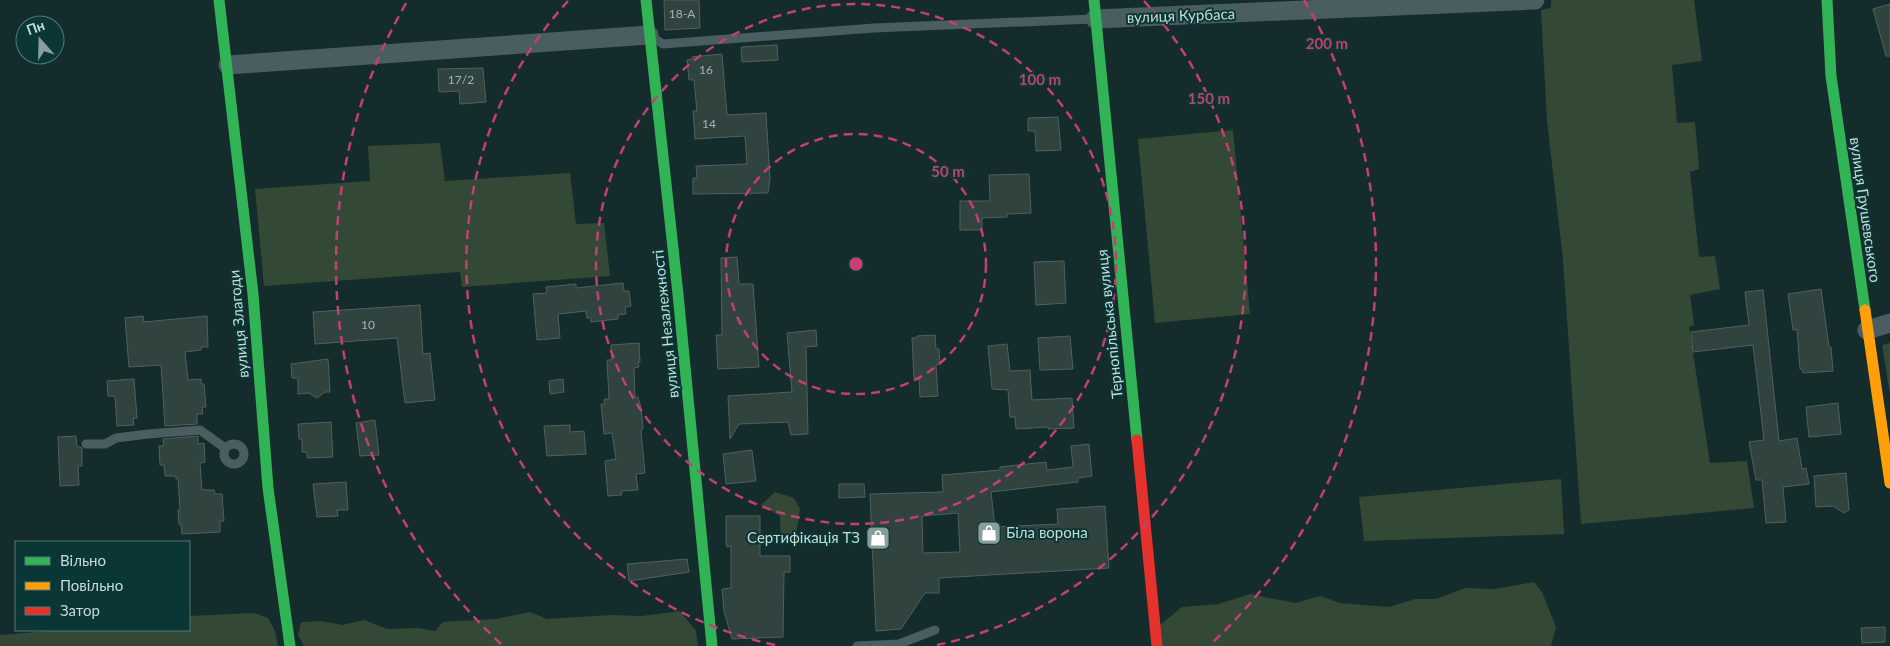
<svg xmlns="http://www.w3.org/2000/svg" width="1890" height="646" font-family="Lato,sans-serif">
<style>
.green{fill:#344935}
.building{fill:#31433f;stroke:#4f615e;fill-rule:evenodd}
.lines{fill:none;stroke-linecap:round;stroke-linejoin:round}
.lane{stroke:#4a5d60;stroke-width:9}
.street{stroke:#4a5d60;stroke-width:19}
.fast{stroke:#30b455;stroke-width:11}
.slow{stroke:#ff9f0a;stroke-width:11}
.jam{stroke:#e5322d;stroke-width:11}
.ring{fill:none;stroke:#c33f74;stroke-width:2.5;stroke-dasharray:9 6}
.labels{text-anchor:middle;stroke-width:4;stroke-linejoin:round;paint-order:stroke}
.number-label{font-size:12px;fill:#a0b5b3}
.street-label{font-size:15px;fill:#c5dbda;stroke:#0a3735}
.poi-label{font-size:15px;fill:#c5dbda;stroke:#0a3735;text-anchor:start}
.centre{fill:#c33f74;stroke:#0a3735;stroke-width:2.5}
.ring-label{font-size:15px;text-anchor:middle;font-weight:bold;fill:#c33f74;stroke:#0a3735;stroke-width:4;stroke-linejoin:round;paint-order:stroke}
</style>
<rect width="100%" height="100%" fill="#142c2c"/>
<!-- green -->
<g class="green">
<path d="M1551 0H1694L1702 61 1672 65 1677 123 1695 122 1699 169 1690 172 1699 257 1715 256 1720 289 1690 295 1694 325 1689 327 1710 463 1747 461 1754 508 1581 524 1563 260 1547 120 1541 10 1551 8Z"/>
<path d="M1233 130 1250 314 1155 323 1138 139Z"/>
<path d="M440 143 445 181 570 173 576 224 604 223 610 276 462 287 460 272 264 286 255 189 370 181 368 146Z"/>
<path d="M1890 343V395L1882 345Z"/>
<path d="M1561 479 1564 534 1364 541 1359 497Z"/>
<path d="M775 492 794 498 800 509 795 543 781 544 780 516 761 505Z"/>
<path d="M1534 582 1542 592 1556 627 1551 646H1162L1160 625 1182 607 1219 604 1250 594 1295 603 1320 596 1340 603 1389 607 1415 599H1435L1466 588 1495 589Z"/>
<path d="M680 611 696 631 698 646H304L298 635 301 622 321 621 342 625 364 620 387 629 418 628 435 631 443 622 496 619 530 612 547 619 610 615 642 616Z"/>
<path d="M254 613 268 618 275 631 278 646H0V635L60 630H189V616Z"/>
</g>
<!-- building -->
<g class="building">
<path d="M664 0H699L700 28 665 30Z"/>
<path d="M1890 4V56H1886L1873 9Z"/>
<path d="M777 45 778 60 742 62 741 47Z"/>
<path d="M722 54 727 115 766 113 770 179 768 193 693 194V178H697L696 166 747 164 745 136 695 139 693 111H697L694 80H689L687 60 692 59V57Z"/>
<path d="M483 68 486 102 460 104 459 91 439 92 438 69Z"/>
<path d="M1058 117 1061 150 1036 151 1035 131H1028V118Z"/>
<path d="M1029 174 1031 213 1007 214V217L982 218V230H960V201H990L989 175Z"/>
<path d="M737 257 739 284H753L759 367 718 369 716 335H722L721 258Z"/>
<path d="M1064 261 1066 303 1036 305 1034 262Z"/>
<path d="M623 283 624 291H629L631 306 625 307 626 314 618 315V319L591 322V318H587L586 311 558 314 560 338 537 340 533 294 547 293 546 287 576 284V288Z"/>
<path d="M1821 289 1829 347H1831L1833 371 1803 373 1802 369H1800L1797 329 1793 330 1788 294Z"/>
<path d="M1763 290 1779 441 1797 438 1802 469 1806 468 1809 484 1783 487 1786 522 1766 523 1762 480H1756L1749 442 1764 440 1753 345 1693 352 1691 332 1749 325 1745 292Z"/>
<path d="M420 305 423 354 430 353 435 400 405 403 397 338 315 344 313 312Z"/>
<path d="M143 316 144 322 207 316 208 347H201V350L185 352 188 380 201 379V384H204L206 407H202L203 414H197V424L165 426 161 365 129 367 125 318Z"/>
<path d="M816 330 817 346 806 347 808 434 791 435 788 422 739 424 730 439 728 396 792 392 787 333Z"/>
<path d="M935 335 936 349H939L940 364 936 365 938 396 920 397 919 378H914L912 338H917V336Z"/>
<path d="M1070 336 1073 369 1040 370 1038 338Z"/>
<path d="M639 343 640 362H638L639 367 634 368 635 397H638L641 408 643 428 641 431 645 473 636 474 638 490 621 491 622 495 608 496 605 461 616 459 612 433 604 434 601 404H605L604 399H609L607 360H612L611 345Z"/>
<path d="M1007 344 1010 371 1030 370 1032 400 1072 398 1074 428 1048 429V427L1016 429 1015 417H1010L1008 390 992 389 988 346Z"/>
<path d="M328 359 330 392H325L317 398 309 393 298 394V378H292L291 364Z"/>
<path d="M134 379 137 418H133L134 425 117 426 115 396H108L107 381Z"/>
<path d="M563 379 564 392 550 394 549 381Z"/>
<path d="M1838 403 1841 434 1809 437 1806 407Z"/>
<path d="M375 420 379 455 360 456 356 423Z"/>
<path d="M331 422 333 457 307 458V452H302V439H299L298 424Z"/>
<path d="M570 425V432L584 431 586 454 547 456 544 426Z"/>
<path d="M76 436 77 446 82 448V466H78L79 485 60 486 58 437Z"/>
<path d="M198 436V444L204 443 205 462 200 463 202 490H214L215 494H222L224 521H220V532L182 534 181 524H179L178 510H180L178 478 176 479V476H165L164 465H160L159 446H164L163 439Z"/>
<path d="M1089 444 1092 476 1078 478V482L991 492 995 527 1058 524 1057 509 1105 506 1109 568 939 578V593H925L901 629 876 631 870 494 943 492 942 475 1000 470V467L1046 462 1047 470 1073 467 1071 446ZM958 513 960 552 923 553 922 516Z"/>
<path d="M752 450 756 481 726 484 723 454Z"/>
<path d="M1846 473 1849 510 1844 513 1833 506 1816 507 1814 476Z"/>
<path d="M346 482 348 510H337L338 516 317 517 313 484Z"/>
<path d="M839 484H864L865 497 839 498Z"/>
<path d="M726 516H760V556H790V572H784L783 637 732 639 724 611 722 589 731 588V546L727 547 726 544Z"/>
<path d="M687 559 689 572 629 581 627 564Z"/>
<path d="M1885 627V642L1862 643 1861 628Z"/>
</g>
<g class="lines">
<!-- lane -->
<g class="lane">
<path d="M655 39 663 44 874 28 1093 19"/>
<circle cx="234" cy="454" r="10"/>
<path d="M86 444H105L116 438 148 434 200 430 225 448"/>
<path d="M857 646 899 644 935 630"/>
</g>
<!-- street -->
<g class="street">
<path d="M1095 19 1535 0"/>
<path d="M228 65 649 35"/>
<path d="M1867 330 1890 323"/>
</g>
<!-- fast -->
<g class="fast">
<path d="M219 0 253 294 268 488 290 646"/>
<path d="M646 0 678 294 712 646"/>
<path d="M1094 0 1137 440"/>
<path d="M1827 0 1831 76 1865 310"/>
</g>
<!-- slow -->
<path class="slow" d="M1865 310 1890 483"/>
<!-- jam -->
<path class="jam" d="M1137 440 1157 646"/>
</g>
<!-- distance rings -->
<g class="ring">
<circle cx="856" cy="264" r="130"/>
<circle cx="856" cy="264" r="260"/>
<path d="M775 645A390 390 0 0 1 568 1M1144 1A390 390 0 0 1 937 645"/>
<path d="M501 644A520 520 0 0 1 408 0M1304 0A520 520 0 0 1 1211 644"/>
</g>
<!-- icons -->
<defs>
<g id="shop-square" transform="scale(1.25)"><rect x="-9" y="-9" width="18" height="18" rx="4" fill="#879e9d" stroke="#0a3735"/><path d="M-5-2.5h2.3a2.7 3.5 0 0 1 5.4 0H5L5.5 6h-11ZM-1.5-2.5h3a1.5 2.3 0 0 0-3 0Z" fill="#fff"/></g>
</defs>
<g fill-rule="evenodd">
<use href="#shop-square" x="989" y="533"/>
<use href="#shop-square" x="878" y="538"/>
</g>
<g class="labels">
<!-- number labels -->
<g class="number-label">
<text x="682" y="18">18-А</text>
<text x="706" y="74">16</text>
<text x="461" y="84">17/2</text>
<text x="709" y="128">14</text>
<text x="368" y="329">10</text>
</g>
<!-- street labels -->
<g class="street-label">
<text transform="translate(1181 16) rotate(-2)" y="5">вулиця Курбаса</text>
<text transform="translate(1865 210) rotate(82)" y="5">вулиця Грушевського</text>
<text transform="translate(239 324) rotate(-95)" y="5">вулиця Злагоди</text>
<text transform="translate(666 324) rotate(-96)" y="5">вулиця Незалежності</text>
<text transform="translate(1110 324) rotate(-96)" y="5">Тернопільська вулиця</text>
</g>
<!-- poi labels -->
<g class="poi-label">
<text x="1006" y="538">Біла ворона</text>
<text x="860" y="543" text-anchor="end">Сертифікація ТЗ</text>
</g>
</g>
<circle cx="856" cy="264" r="8" class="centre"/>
<g class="ring-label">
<text x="1327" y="49">200 m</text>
<text x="1040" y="85">100 m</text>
<text x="1209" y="104">150 m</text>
<text x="948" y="177">50 m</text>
</g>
<!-- legend -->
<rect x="15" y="541" width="175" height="90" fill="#0a3735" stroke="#557977"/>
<rect x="25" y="557" width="25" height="8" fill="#30b455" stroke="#557977"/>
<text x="60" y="566" font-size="15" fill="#c5dbda">Вільно</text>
<rect x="25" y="582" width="25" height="8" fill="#ff9f0a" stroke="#557977"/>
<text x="60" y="591" font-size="15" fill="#c5dbda">Повільно</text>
<rect x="25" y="607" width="25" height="8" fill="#e5322d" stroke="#557977"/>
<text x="60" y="616" font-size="15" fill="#c5dbda">Затор</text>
<!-- north arrow -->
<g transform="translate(40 40) rotate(340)"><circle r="24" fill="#0a3735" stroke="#557977"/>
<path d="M0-4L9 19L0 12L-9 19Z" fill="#879e9d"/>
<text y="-8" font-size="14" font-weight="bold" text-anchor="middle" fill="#c5dbda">Пн</text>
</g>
</svg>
